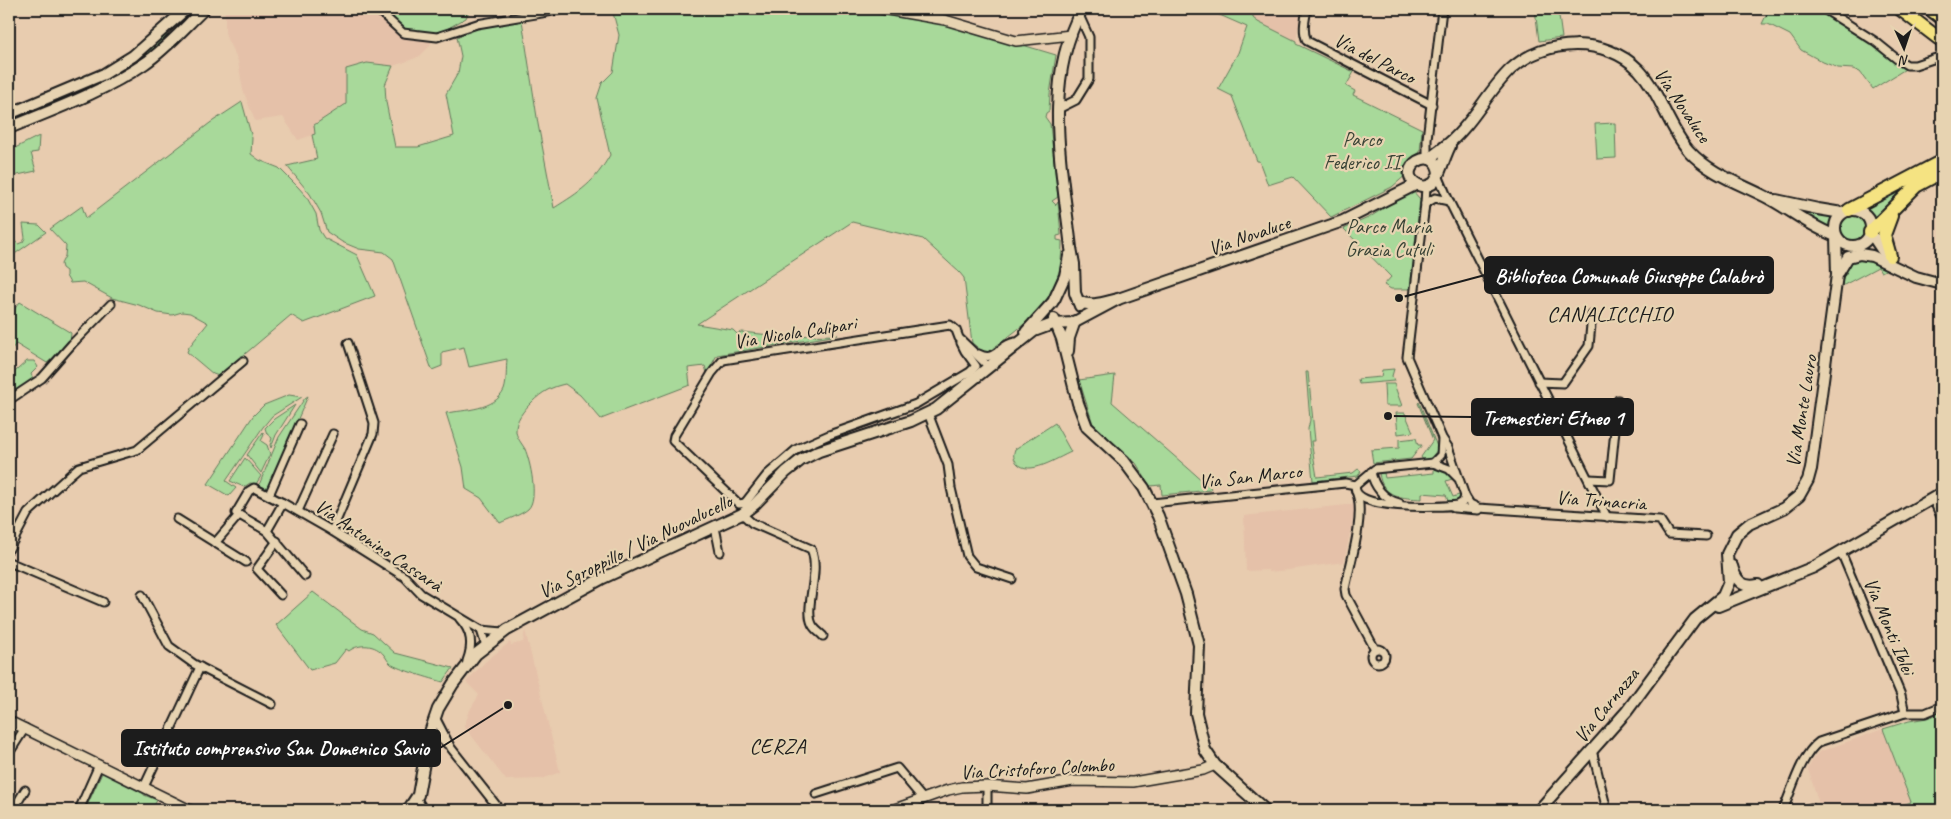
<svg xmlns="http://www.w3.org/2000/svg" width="1951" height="819" font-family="Caveat,sans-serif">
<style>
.built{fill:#e5c1a9}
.green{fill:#a8d99a;stroke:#627a5b}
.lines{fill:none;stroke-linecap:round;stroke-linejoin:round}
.minor-casing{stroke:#1c1c1c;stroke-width:11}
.tertiary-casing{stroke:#1c1c1c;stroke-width:12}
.secondary-casing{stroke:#1c1c1c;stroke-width:14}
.motorway-casing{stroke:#1c1c1c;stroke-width:16}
.minor{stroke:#e7d3b1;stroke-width:7}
.tertiary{stroke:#e7d3b1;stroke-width:9}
.secondary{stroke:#e7d3b1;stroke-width:10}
.motorway{stroke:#f5e382;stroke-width:12}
.labels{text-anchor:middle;stroke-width:4.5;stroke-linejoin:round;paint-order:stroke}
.street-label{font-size:20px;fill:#1c1c1c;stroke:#e7d3b1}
.park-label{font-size:20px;fill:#384235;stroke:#e7d3b1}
.neighbourhood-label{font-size:21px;letter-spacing:1px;fill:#1c1c1c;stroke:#e7d3b1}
.quarter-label{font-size:22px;letter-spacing:1px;fill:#1c1c1c;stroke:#e7d3b1}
.leader{fill:none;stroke:#1c1c1c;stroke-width:2}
.callout-dot{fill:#1c1c1c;stroke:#e7d3b1;stroke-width:2}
.callout{fill:#1c1c1c;stroke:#1c1c1c;stroke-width:2}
.callout-label{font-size:21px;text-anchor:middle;font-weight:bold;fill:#fff}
</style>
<rect width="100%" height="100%" fill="#e8ccaf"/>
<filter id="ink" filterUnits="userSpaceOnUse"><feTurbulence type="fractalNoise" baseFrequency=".02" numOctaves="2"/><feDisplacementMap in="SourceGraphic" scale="10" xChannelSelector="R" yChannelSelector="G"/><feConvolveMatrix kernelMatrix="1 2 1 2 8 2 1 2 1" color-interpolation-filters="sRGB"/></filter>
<g filter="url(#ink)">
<!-- built -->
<g class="built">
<path d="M223 9H373L400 34 433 40 428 48 420 56 408 61 393 66 367 63 346 104 314 125 315 134 298 140 283 117 255 121 243 90 238 61 227 39 225 32V14Z"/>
<path d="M1253 9H1301L1296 41 1258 22 1253 18Z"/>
<path d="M1356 504 1344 562 1288 570 1269 572 1268 570 1246 571 1244 516Z"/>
<path d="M525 630 560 772 542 779 506 780 464 726 468 716 467 715 479 695 466 682 485 662 510 642 511 645 523 642Z"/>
<path d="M1883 729 1911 802 1888 810H1821L1808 769 1814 757 1819 752Z"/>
</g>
<!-- green -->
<g class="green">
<path d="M380 9H545L529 11 476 10 468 13 466 18 445 30 433 33 405 30Z"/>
<path d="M612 9 872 10 916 16 949 23 1056 55 1050 94 1049 111 1046 113 1045 117 1050 124 1058 197 1052 201 1056 205 1058 202 1061 235 1057 236V240L1062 241C1063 302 1029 320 986 354L972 343 964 278 960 273 923 239 852 222 697 324 733 330 737 334 741 332 780 336 838 335 717 355 707 373 705 366 688 368 690 385 601 419 580 395 565 384C551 387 542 392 532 402 524 410 515 420 516 432 517 438 522 444 525 449 530 461 539 499 528 509 521 515 508 519 500 523L481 498 466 489 463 467 446 413C464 410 495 410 504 390 507 382 506 368 507 359L469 367 464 347 442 352V366L432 370 393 259 384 252 359 249 342 242 327 232 321 213 310 194 287 166 317 159 312 135 315 134 314 125 346 104V69L367 63 393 66 385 85 386 102 395 147H418L454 136 446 94 458 73 461 56 457 37 483 26 522 20 538 124 554 208C581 191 594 183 610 155L597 98 602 83 613 72 619 35Z"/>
<path d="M1206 9H1253V18L1258 22 1296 41V44L1354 72 1346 86 1355 91 1353 95 1422 129 1420 152 1409 161 1407 174 1392 187 1331 217 1293 177 1268 185 1259 161H1257L1232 96 1218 89 1238 53 1247 27Z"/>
<path d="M1535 9H1558L1562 38 1539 41Z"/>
<path d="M1769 9H1816L1856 33 1900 65 1907 68 1873 89 1860 72 1853 69 1838 68 1823 62 1801 50 1790 35 1768 24H1762Z"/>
<path d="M167 35 169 37C128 72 90 89 42 110L40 107C67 95 94 85 119 70 136 60 151 47 167 35Z"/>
<path d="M242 102 252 138 251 154 259 160 279 168 298 187 306 196 316 214 319 230 324 238 357 255 375 296 304 323 291 315 219 376 213 374 187 352 189 347 208 323 190 313 182 312 172 315 158 313 139 305 112 298 83 282 70 283 66 276V271L62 268 61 264 65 256 66 246 50 229 82 206 86 218 210 123Z"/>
<path d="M1615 123 1616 158 1597 159 1595 124Z"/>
<path d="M39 136 38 152 31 153 36 171 13 176V163H9V151Z"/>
<path d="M1942 166 1874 222 1871 215 1863 209Z"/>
<path d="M1412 190 1420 199 1410 289H1391L1384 285 1391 277 1344 229 1370 217Z"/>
<path d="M1789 207 1833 215 1828 229 1824 225Z"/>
<circle cx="1852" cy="228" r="13"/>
<path d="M23 224 39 225 46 232 9 258 11 238 18 244 23 242 25 238Z"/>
<path d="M1858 259H1867L1888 269 1881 272 1878 267 1842 286 1843 271 1849 262Z"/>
<path d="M20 302 71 333 70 343 47 363 16 344 9 352V312H12Z"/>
<path d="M27 361H34L38 367 31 374 34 381 9 397V377Z"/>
<path d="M1394 369 1392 376 1394 381 1359 384 1358 379 1381 377 1382 370Z"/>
<path d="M1306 372H1308L1315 441H1311L1317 477 1353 473 1358 469 1361 471 1358 476 1313 481 1308 429 1310 420Z"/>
<path d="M1115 375 1112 402 1211 488 1210 490 1162 495 1161 485 1150 486 1136 463 1093 424 1079 380Z"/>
<path d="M1384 384H1394L1402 406H1385Z"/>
<path d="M289 395 302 397 272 416 263 427 226 481 236 488 229 496 208 484 253 416 264 405Z"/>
<path d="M308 396 267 489 259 485 279 437 305 398Z"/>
<path d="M1419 402 1438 449 1430 459 1423 460 1421 457 1433 440 1418 403Z"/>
<path d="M295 405 276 435 271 448 270 445 272 438 267 434 265 428 274 419Z"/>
<path d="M1396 413H1405L1413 432 1398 434Z"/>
<path d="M1055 423 1071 452C1057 458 1029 477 1017 463 1013 458 1013 455 1015 449Z"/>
<path d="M263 432 264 435 261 441 267 445 270 454 261 473 247 455Z"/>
<path d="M1416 438 1418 445H1422L1411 459 1373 463 1371 450 1399 448V440Z"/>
<path d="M245 458 261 476 256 484 250 483 244 487 230 481Z"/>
<path d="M1434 468 1450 474 1452 479 1446 481 1453 497 1459 495 1460 498 1459 501H1448L1446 495 1422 493V499C1403 498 1382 498 1379 473H1384L1385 478 1434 473Z"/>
<path d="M313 592 362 629 373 633 395 653 453 668 443 682C433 679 397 669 391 664 388 662 386 657 384 655 376 644 359 643 349 651L346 649 335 663 310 670 276 625Z"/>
<path d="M1942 712 1941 810H1888L1911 802 1883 729 1909 721 1927 718Z"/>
<path d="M102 773 144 794V795L157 800 152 810H85Z"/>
</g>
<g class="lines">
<!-- minor casing -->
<g class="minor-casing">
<g id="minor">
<path d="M377 9 403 33 437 37 477 24 565 9"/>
<path d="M1307 9C1305 20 1302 31 1307 41L1432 105"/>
<path d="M1824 9 1876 42 1897 59 1907 65H1915L1942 56"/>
<path d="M1058 109 1076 100 1089 79V37L1079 15"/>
<path d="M1427 158V139L1442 9"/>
<path d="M1438 175 1449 201 1607 517"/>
<path d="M1426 186 1425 204 1407 357 1442 438 1448 447 1465 496 1463 502 1458 505C1443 507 1347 511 1356 485L1375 469 1433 463 1449 469 1458 478"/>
<path d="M1425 204 1435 198 1449 201"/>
<path d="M979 354C996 363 999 344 1015 342"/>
<path d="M1539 382 1563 383 1589 346 1592 314"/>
<path d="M9 400 42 378 72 344 111 304"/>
<path d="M928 413 948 465 951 488 967 556 976 567 1012 579"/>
<path d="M1433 463 1441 455 1442 439"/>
<path d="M1371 472C1374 487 1384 499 1399 503"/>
<path d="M1589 479 1610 480 1618 400"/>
<path d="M254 488 283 503 267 531 236 513 249 491Z"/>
<path d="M1357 494C1365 517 1350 564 1345 589L1346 595 1375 649"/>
<path d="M269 495 300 424"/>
<path d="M1465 496 1470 504 1478 508 1660 520 1669 534 1706 536"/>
<path d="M1933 499 1942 519"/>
<path d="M283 503 332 531 405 577 421 594 481 630 503 632"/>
<path d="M745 503 767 475 797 449 829 435 916 404 970 372 976 366 965 351 961 343"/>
<path d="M1152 503 1345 483 1356 485"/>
<path d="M1454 508 1478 510"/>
<path d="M750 509 745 503 739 504 673 441 674 436 712 373 723 360 950 325 956 330 959 338 989 367"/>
<path d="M298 511 333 434"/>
<path d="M742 514 752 523 811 549C821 570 804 607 812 624 814 629 819 632 823 636"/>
<path d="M177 519 246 562"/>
<path d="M715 527 720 552"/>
<path d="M267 531 305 576"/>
<path d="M332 531 373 434 374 423 348 343"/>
<path d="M277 541 257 569 281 595"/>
<path d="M215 543 239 515"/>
<path d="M9 549 28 513 72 473 79 467 137 450 243 361"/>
<path d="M1841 552 1901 695 1905 713"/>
<path d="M9 562 103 602"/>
<path d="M142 595 169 646 194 664 272 704"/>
<path d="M460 619C472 632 473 645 467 661"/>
<path d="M481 630 486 646"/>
<circle cx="1378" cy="656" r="7"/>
<path d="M435 717 451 748 500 810"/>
<path d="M429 735 437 734 447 744"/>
<path d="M1592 750 1607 810"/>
<path d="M9 753 25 728"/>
<path d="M987 786V810"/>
<path d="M144 787 200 667"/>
<path d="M816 794 897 768 923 799"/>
<path d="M416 798 424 810"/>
<path d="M13 810 25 790"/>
<path d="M79 810 99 765"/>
<path d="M1783 810C1792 790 1801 755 1819 742L1905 713H1925L1942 706"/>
<path d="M1805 810 1811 808 1812 810"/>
</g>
</g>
<!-- tertiary casing -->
<g class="tertiary-casing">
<g id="tertiary">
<path d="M882 9 945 20 1016 41 1071 35"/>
<path d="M9 721 190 810"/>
<path d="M892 810 948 790 962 787 987 786 1027 789 1073 781 1133 782 1203 770 1215 765"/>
</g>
</g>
<!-- secondary casing -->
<g class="secondary-casing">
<g id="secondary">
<path d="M9 114 104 74 133 56 186 9"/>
<path d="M9 128C55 109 103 92 144 64 167 48 185 27 204 9"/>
<path d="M1430 159C1434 153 1439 152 1444 147 1451 142 1457 136 1463 129 1480 110 1492 87 1511 69 1545 38 1606 36 1639 70 1661 94 1668 127 1689 151 1711 175 1742 184 1770 199 1792 211 1813 228 1836 236L1837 275 1811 469 1808 480 1799 496 1784 508 1749 524 1737 534 1727 554 1729 582 1723 596 1695 619 1627 711 1539 810"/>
<path d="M1439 173C1435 141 1393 170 1417 184 1421 187 1427 187 1432 184 1438 181 1445 155 1450 146"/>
<path d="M1776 200 1818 209 1842 213"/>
<circle cx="1853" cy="228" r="18"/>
<path d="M1870 232 1882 250 1890 257"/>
<path d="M1839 272 1848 257 1860 254 1872 256 1916 277 1942 284"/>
<path d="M1054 300 1065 276 1069 256"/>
<path d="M1078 301C1091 308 1105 302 1118 299L1343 221 1417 184"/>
<path d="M1080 306 1075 293 1074 264 1071 248C1062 168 1042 83 1082 9"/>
<path d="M1054 319 1062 339 1078 403 1087 427 1124 461 1144 488 1158 516 1186 594 1199 645 1196 713 1205 750 1215 765 1265 810"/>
<path d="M1026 332 1052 303"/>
<path d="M1068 351 1069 338 1075 321"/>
<path d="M1732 566C1736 581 1742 588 1758 585"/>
<path d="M1718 606 1814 567 1942 493"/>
<path d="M408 810 418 795 429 735 438 709 453 684 476 654 507 630 601 579 742 514 755 504 786 472 801 460 819 451 911 421 936 409 1034 331 1053 324 1073 323 1118 299"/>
</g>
</g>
<!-- motorway casing -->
<g class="motorway-casing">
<g id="motorway">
<path d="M1900 9 1942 41"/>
<path d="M1930 9 1942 18"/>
<path d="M1849 210 1942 161"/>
<path d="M1870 232 1916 186 1942 172"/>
<path d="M1890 256 1884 235 1891 216"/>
</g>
</g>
<!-- minor -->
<use href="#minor" class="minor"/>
<!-- tertiary -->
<use href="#tertiary" class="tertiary"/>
<!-- secondary -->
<use href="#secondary" class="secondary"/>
<!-- motorway -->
<use href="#motorway" class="motorway"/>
</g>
</g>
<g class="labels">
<!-- street labels -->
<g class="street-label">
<text transform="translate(1375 58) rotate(27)" y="7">Via del Parco</text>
<text transform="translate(1683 105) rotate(56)" y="7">Via Novaluce</text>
<text transform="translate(1249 235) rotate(-19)" y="7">Via Novaluce</text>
<text transform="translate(795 332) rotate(-9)" y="7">Via Nicola Calipari</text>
<text transform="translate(1801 411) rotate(-81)" y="7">Via Monte Lauro</text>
<text transform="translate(1250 476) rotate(-6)" y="7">Via San Marco</text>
<text transform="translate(1601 500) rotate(4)" y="7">Via Trinacria</text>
<text transform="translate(379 545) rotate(34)" y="7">Via Antonino Cassarà</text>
<text transform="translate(635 546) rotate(-26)" y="7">Via Sgroppillo / Via Nuovalucello</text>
<text transform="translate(1890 626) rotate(67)" y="7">Via Monti Iblei</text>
<text transform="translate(1606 705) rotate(-51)" y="7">Via Carnazza</text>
<text transform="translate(1037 768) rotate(-3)" y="7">Via Cristoforo Colombo</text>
</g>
<!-- park labels -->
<g class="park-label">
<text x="1362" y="146">Parco<tspan x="1362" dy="23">Federico II</tspan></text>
<text x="1389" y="233">Parco Maria<tspan x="1389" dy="23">Grazia Cutuli</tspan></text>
</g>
<!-- neighbourhood labels -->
<g class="neighbourhood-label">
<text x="778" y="753">CERZA</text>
</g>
<!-- quarter labels -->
<g class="quarter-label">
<text x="1610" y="321">CANALICCHIO</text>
</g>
</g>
<!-- callouts -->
<path class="leader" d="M1399 298L1485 275M1388 416L1472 417M508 705L440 748"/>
<g class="callout-dot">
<circle cx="1399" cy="298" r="5"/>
<circle cx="1388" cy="416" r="5"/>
<circle cx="508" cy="705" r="5"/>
</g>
<g class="callout">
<rect x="1485" y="257" width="288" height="36" rx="5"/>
<rect x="1472" y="399" width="161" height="36" rx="5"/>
<rect x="122" y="730" width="318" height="36" rx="5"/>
</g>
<g class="callout-label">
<text x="1629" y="283">Biblioteca Comunale Giuseppe Calabrò</text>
<text x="1553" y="425">Tremestieri Etneo 1</text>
<text x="281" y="755">Istituto comprensivo San Domenico Savio</text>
</g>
<!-- margin -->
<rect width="1951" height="819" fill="none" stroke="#e7d3b1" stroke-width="30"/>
<rect x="15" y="15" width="1921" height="789" fill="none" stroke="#1c1c1c" stroke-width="2" filter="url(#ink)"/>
<!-- north arrow -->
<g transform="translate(1904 48) rotate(177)" stroke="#e7d3b1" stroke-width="4" paint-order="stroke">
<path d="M0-4L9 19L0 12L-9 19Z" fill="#1c1c1c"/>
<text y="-8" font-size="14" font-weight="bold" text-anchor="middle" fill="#1c1c1c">N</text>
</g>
</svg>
